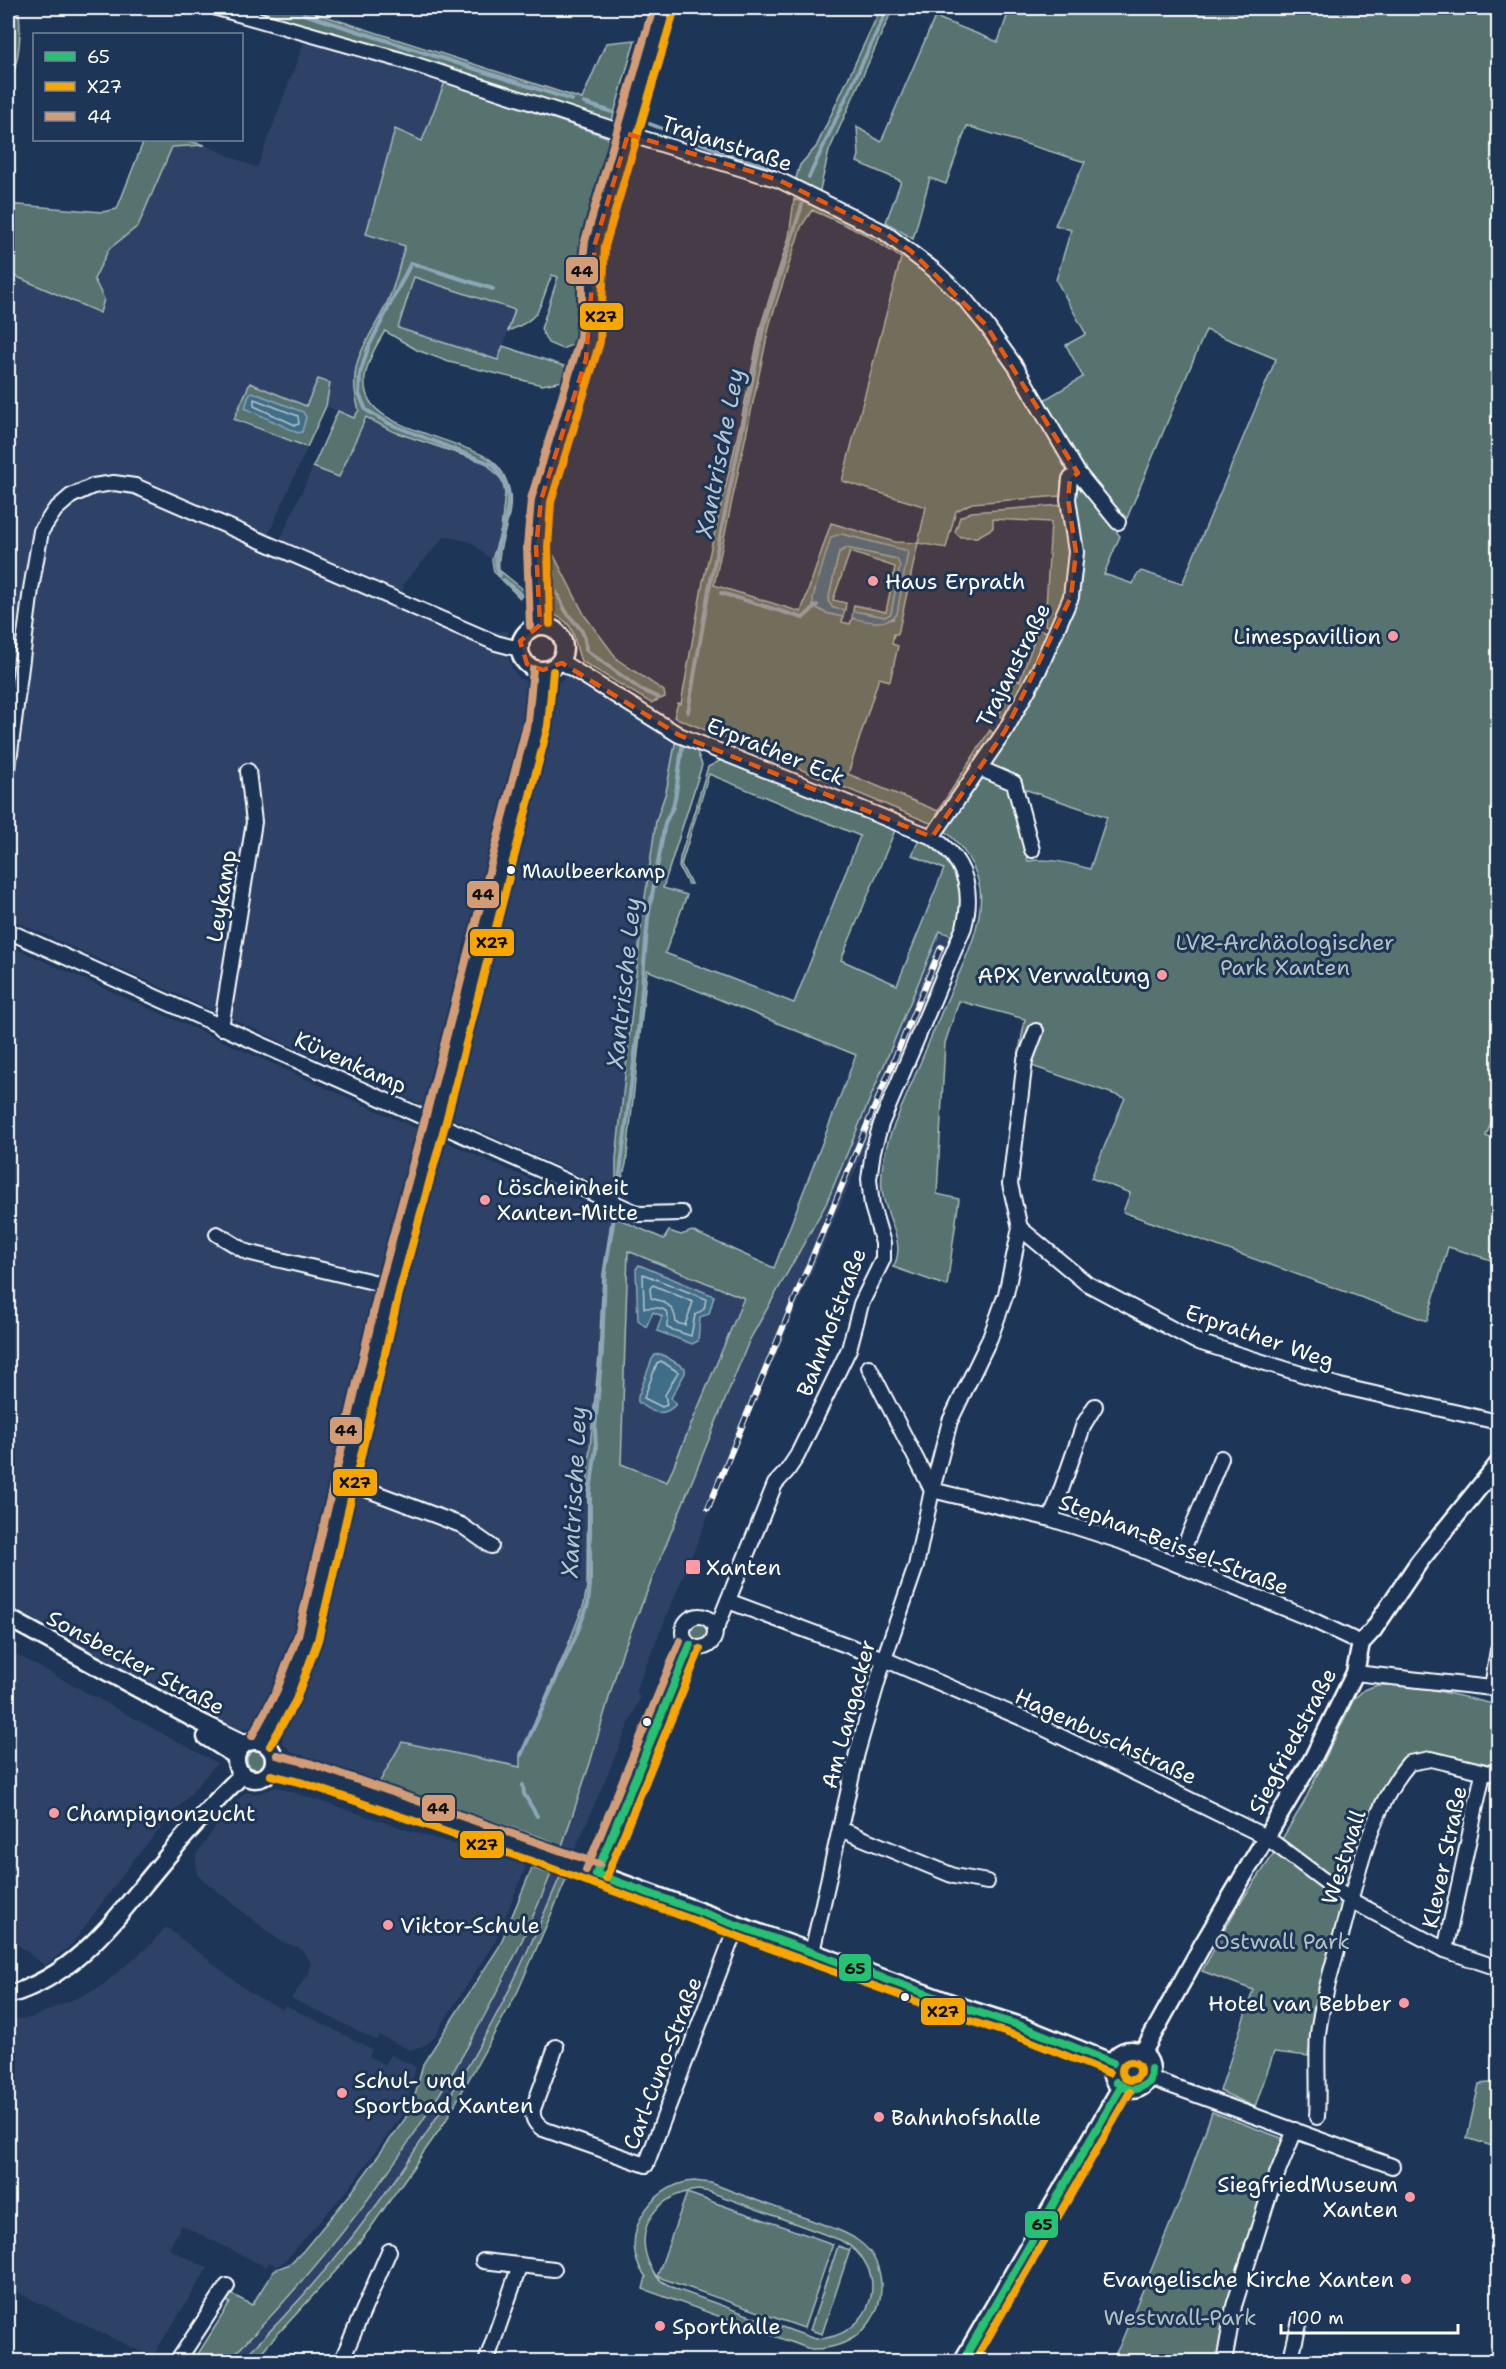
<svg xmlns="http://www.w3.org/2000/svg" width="1506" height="2369" font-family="'Shantell Sans',sans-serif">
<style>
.built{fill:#2d4367}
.green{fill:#567370;stroke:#aab9b8;stroke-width:1.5;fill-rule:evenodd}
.water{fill:#416d87;stroke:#8da7b7;stroke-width:1.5}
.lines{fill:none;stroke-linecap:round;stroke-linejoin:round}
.shore{stroke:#b3c5cf;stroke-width:1.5}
.stream{stroke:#8da7b7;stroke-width:4}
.minor-casing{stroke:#fff;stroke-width:18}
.tertiary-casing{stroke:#fff;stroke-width:21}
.minor{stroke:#1d3557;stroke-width:14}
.tertiary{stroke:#1d3557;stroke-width:16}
.rail-casing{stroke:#fff;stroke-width:6}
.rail{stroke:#1d3557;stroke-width:4;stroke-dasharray:11;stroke-linecap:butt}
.bus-1-casing{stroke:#1d3557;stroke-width:12}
.bus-2-casing{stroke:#1d3557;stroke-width:12}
.bus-3-casing{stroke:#1d3557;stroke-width:12}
.bus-1{stroke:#26c172;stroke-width:8}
.bus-2{stroke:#f7a600;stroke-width:8}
.bus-3{stroke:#d39c74;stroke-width:8}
.marked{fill:#e8590c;fill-opacity:0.2;stroke:#e8590c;stroke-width:4.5;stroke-dasharray:12 8;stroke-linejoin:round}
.poi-dot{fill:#ff9aa2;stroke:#1d3557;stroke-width:2}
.bus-dot{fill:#fff;stroke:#1d3557;stroke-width:2}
.labels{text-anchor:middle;stroke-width:6;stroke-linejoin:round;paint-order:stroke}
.bus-label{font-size:20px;fill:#fff;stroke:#1d3557;text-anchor:start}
.street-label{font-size:22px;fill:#fff;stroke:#1d3557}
.poi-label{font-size:22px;fill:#fff;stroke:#1d3557;text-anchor:start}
.park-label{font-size:22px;fill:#b3c0bf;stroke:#1d3557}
.water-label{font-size:24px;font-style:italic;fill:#b3c5cf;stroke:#1d3557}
.line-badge{stroke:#1d3557;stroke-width:2}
.pale-badge-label{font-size:16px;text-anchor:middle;font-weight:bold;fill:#111}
</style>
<rect width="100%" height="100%" fill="#1d3557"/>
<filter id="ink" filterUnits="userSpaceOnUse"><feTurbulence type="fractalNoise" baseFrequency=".0167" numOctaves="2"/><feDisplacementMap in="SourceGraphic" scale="12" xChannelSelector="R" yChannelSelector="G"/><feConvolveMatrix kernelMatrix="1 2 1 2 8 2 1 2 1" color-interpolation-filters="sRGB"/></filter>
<g filter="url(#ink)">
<!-- built -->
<g class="built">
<path d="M306 37 445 82 422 141 394 130 366 233 405 246 387 304 363 344 355 373 354 394 359 410 354 418 326 406 268 535 280 540 313 467 339 477 366 417 392 431 486 464 502 480 505 493 501 530 492 560 471 542 445 536 403 584V595L486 632 508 631 507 653 512 668 520 679 543 687 558 682 568 675 676 739 666 792 656 821 642 919 616 1159V1192L8 918V273L100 312 104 299 94 279 109 249 138 226 172 147 205 145 257 168Z"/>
<path d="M414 277 515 310 499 360 398 328Z"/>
<path d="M940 931 952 936 859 1162 735 1451 636 1690 640 1698 575 1850 560 1877 501 2006 441 2109 384 2195 345 2245 270 2333 240 2361 228 2362 265 2325 324 2255 391 2171 503 1983 530 1925 562 1846 590 1763 622 1653 749 1341 826 1204Z"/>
<path d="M8 945 612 1216 603 1274 599 1357 586 1492 587 1586 584 1604 565 1653 520 1755V1767L402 1742 379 1783 293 1753 283 1744 280 1726 264 1716 253 1727 241 1729 172 1697 8 1610Z"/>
<path d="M628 1251 744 1297 667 1482 621 1464Z"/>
<path d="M8 1650 217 1763 135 1858 72 1944 45 1966 12 1940 14 1936 8 1930Z"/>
<path d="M277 1787 426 1836 525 1865V1869L495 1941 432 2040 425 2045 410 2050 379 2035 376 2040 291 1998 309 1974 311 1963 306 1955 298 1947 280 1941 197 1875 196 1855 225 1813 245 1793H259Z"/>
<path d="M166 1927 252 1994 282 2009 285 2005 372 2049 369 2056 385 2065 391 2055 416 2067 407 2103 401 2116 349 2188 285 2261 277 2266 269 2262 266 2267 181 2225 169 2249 208 2268 152 2357 8 2288V2020L31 2018 99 1988 149 1946Z"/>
</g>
<!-- green -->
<g class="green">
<path d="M239 8H300L582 99 606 43 635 40 611 124Z"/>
<path d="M881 8H893L829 151 819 194 801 186 796 178 800 165 816 147Z"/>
<path d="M1010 8H1498V1103L1486 1136 1498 1141V1262L1448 1247 1427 1321 1123 1212 1130 1193 1091 1178 1125 1098 1032 1066 1016 1068 1025 1019 959 1001 945 1043 937 1194 959 1199 947 1286 893 1267C908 1243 884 1215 882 1190 880 1170 885 1149 892 1130 909 1090 925 1051 942 1011 957 976 985 927 980 889 976 864 961 844 942 828L981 773 1011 785C1019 810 1020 836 1028 861 1050 858 1069 863 1090 869L1107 817 1024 789 1017 784 1019 778 989 767 987 763 1071 609 1074 485 1078 484 1120 536 1104 574 1133 584 1136 576 1141 571 1182 584 1276 359 1206 330 1127 518C1091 487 1068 440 1044 400L1083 377 1066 345 1086 334 1056 280 1071 230 1055 225 1085 162 967 126 946 184 930 178 913 239 886 222 901 181 857 162 859 155 857 127 881 142 935 17 998 42Z"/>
<path d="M12 12H19C22 39 19 62 8 88V72L13 39Z"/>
<path d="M445 82 607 137 611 145 582 236 576 269 578 317 574 344 562 349 548 343 541 329 558 277 552 275C538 307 544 317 508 331L515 310 414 277 398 328 498 360 503 346 567 367 563 381 542 385 449 362 417 350 385 331C331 415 395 421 460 446 480 453 498 459 506 480 520 511 496 539 499 570L525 591 520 598 494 572 492 560 501 530 505 493 502 480 486 463 392 431 366 417 339 477 313 467 338 411 354 418 359 410C345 362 367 344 386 305 395 287 399 265 405 246L366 234 395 129 422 141Z"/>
<path d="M144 140H184L205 145 172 147 138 226 109 249 94 279 104 299 100 313 8 273V204L102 212 117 209Z"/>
<path d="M794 199 814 206 816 204 873 230 913 257 980 323 1014 373 1069 465 1061 482V496L972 503 956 511 946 548 918 543 898 634H894L892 644 898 646 890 681 879 678 848 774 938 811 990 730 995 736 935 825 674 717 678 703 681 704 703 582 741 421 761 325 789 237ZM812 210 865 234 901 258 842 481 926 507 918 543 895 542 831 523 801 612 714 585 770 323 801 227ZM841 534 908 551 893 619 875 622 852 618 850 624 842 622 843 617 826 613 813 606Z"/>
<path d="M318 379 330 383 326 406 307 447 234 419 250 383 306 406Z"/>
<path d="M1063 505 1071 545 1068 588 1051 627 1045 625 1051 522 993 519V528L977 537H960L955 532 960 517 971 512Z"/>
<path d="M542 542H547L585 616 618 660 664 691 665 697 651 703 581 661C572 640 578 622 551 614L544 578Z"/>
<path d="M847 548 897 559 901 565 891 614 885 617 853 611 854 605 886 612 895 567 850 552 833 600 846 603 845 610 832 608 828 601 839 552Z"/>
<path d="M1038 629 1050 633 1007 720 999 716 1011 679 1020 681Z"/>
<path d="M676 739 695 746 702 765 663 888 687 895 665 953 794 1003 860 836 709 774 681 865 691 884H688L679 867 680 858 708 767 725 758 896 828 841 960 897 985 944 869 912 855 918 842 928 840C949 856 965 878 964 905 964 915 958 927 955 937L940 931 826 1204 749 1341 622 1653 590 1763 562 1846 543 1838 379 1783 402 1742 520 1767V1755L565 1653 584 1604 587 1586 588 1467 599 1357 603 1274 612 1216 664 1239 669 1231 681 1235 692 1231 774 1268 856 1055 647 970 626 1164 618 1193 616 1192V1159L642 919 656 821 666 792ZM628 1251 744 1298 667 1482 621 1464Z"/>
<circle cx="698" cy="1631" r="9"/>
<path d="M1377 1685H1413L1498 1705V1775L1409 1763 1378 1811 1312 2033 1308 2056 1274 2052 1255 2107 1220 2091 1253 1990 1202 1971 1238 1906 1269 1861 1303 1804 1354 1699 1364 1690Z"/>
<circle cx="256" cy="1760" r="9"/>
<path d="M532 1868 551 1874C475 2060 370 2218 228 2361L193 2362 230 2303 222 2298 229 2293 252 2305 274 2270 290 2264 303 2251 351 2193 405 2119 416 2092 423 2064 499 1947Z"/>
<path d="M560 1877 566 1880 518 1991 445 2122 369 2230 342 2264 253 2361H240C346 2259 433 2135 501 2006 523 1964 541 1920 560 1877Z"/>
<path d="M1498 2082V2148L1467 2138 1479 2084Z"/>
<path d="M1212 2112 1284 2139 1250 2228 1249 2241 1244 2245 1229 2299 1217 2361 1111 2362 1120 2345 1185 2188Z"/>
<path d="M694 2181 711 2183C744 2196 777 2208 811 2220 826 2226 844 2230 857 2240 884 2258 888 2296 870 2322 857 2341 833 2350 810 2349L643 2289 646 2277C615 2239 650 2184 694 2181ZM698 2190 710 2192 840 2240C895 2268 874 2338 815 2339L676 2289 659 2280 658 2277 804 2328 833 2244 687 2193 657 2277C628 2238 651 2194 698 2190Z"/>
<path d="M838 2246 850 2250 822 2334 810 2330Z"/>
</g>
<!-- water -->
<g class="water">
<path d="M252 392 303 412 306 417 302 432 298 433 245 408 249 395Z"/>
<path d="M841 534 908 551 897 614C885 627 867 621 852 618L853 611 885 617 891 614 900 566 897 559 847 548 839 552 828 601 833 608 845 610 843 617 826 613 813 606V597L831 537Z"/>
<path d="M639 1265 714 1296 709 1314 700 1317 698 1341 692 1344 657 1331 662 1316 653 1312 646 1327 638 1320 636 1269Z"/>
<path d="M661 1354 685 1368V1373L671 1398 676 1404C664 1418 651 1413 638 1402V1397L652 1359 655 1355Z"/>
</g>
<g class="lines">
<!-- shore -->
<g class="shore">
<path d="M254 399 298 416 299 424 295 425 254 406Z"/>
<path d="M643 1274 706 1299 704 1309 695 1315 691 1336 667 1328C666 1324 668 1321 668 1318 669 1305 650 1308 644 1308Z"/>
<path d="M653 1285 693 1302 685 1325 676 1323C675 1306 666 1302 651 1298L650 1288Z"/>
<path d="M661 1361 678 1372 665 1395 667 1405 662 1407 644 1398 657 1363Z"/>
</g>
<!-- stream -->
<g class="stream">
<path d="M282 8H283"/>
<path d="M304 14 572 100"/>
<path d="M584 103 612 112"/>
<path d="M650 124 742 159 774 168"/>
<path d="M809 177 888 8"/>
<path d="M493 289 411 263 368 348 360 374 359 394 366 410 390 424 494 465C500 475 507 484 508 496 511 520 487 555 500 575"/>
<path d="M504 580 521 595"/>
<path d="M556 592C560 598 561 602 564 608 574 626 586 626 586 650L640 689 659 698"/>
<path d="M721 593 803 618 817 605"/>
<path d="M688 712 709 589 763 329 802 205"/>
<path d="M618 1189 639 1022 648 918 665 823 673 807 676 793 682 748"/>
<path d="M521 1755 575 1638 588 1604 590 1584V1492L596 1448 595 1429 602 1350 605 1272 614 1218"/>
<path d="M523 1785 524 1794 537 1816"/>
</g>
<!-- minor casing -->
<g class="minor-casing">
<g id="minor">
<path d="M217 8 401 60 628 134 779 180 884 232 934 270 962 296 986 325 1016 367 1078 473 1118 522"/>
<path d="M560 661 679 735 932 837C965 859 974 890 964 927L881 1124 873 1151 869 1179 872 1206 883 1243V1259L861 1304 849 1349 797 1456 787 1471 775 1484 718 1625 714 1627"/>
<path d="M8 768 31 589 41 531 55 510 71 496 93 486 114 483 135 486 496 643 519 649"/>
<path d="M979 768 1014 783 1032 850"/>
<path d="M932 837 1005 731 1039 670 1071 597 1076 552 1068 499 1070 479 1078 473"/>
<path d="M8 931 639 1214 682 1213"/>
<path d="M221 1028 254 822 248 771"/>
<path d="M1036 1031 1025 1060 1010 1184 1020 1228 1086 1283 1195 1341 1340 1386 1498 1422"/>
<path d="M217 1234 247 1252 390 1286"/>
<path d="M869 1367 932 1490"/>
<path d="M344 1481 461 1525 491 1546"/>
<path d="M932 1490 1051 1519 1120 1541 1306 1617 1361 1643"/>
<path d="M1051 1519 1084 1424 1095 1406"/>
<path d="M1177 1564 1221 1458"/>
<path d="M728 1601 884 1659 1031 1722 1266 1837 1350 1900 1445 1950 1498 1968"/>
<circle cx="699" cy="1632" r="16"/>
<path d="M1355 1673 1492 1688 1498 1650"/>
<path d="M840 1829 954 1876 987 1882"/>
<path d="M596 1874 690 1645"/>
<path d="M1445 1950 1483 1773"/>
<path d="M812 1952 857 1753 884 1659 916 1566 932 1490 950 1421 990 1338 1006 1294 1020 1228"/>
<path d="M556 2047 533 2109C532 2118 535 2124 543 2129L646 2165 737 1925"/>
<path d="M1150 2078 1392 2166"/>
<path d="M1317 2117C1319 2089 1316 2061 1318 2034 1322 2001 1332 1968 1341 1936 1356 1880 1371 1807 1409 1763L1431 1759 1498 1775"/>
<path d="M483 2261 554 2269"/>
<path d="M177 2362 227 2286"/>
<path d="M341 2362 389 2251"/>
<path d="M486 2362 520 2265"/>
<path d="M1224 2362 1234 2306 1271 2189 1295 2130"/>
<path d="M1290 2362 1300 2320"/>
</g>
</g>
<!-- tertiary casing -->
<g class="tertiary-casing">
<g id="tertiary">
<path d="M540 625C538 583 534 542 541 500L590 340 593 306 592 272 595 244 664 8"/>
<circle cx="542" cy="648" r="22"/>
<path d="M8 1618 194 1719 245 1744"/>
<path d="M206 1737 236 1756"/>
<circle cx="255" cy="1760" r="19"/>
<path d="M261 1741 286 1696 308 1638 390 1286 435 1122 538 723 543 670"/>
<path d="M274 1765 306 1773 537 1852 971 2010 1021 2026 1113 2063"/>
<path d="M8 1995C75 1976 113 1922 156 1870 183 1837 211 1805 242 1775"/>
<circle cx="1131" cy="2070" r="20"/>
<path d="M1142 2054 1203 1944 1313 1758 1355 1673 1361 1643 1373 1630 1419 1562 1498 1464"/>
<path d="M962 2362 1121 2087"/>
</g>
</g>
<!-- minor -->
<use href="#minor" class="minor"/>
<!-- tertiary -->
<use href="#tertiary" class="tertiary"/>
<!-- rail casing -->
<g class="rail-casing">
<path id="rail" d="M708 1508 941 947"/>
</g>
<!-- rail -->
<use href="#rail" class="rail"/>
<!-- bus-1 casing -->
<g class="bus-1-casing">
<g id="bus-1">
<path d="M596 1874 971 2010 1021 2026 1113 2063"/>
<path d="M596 1874 690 1645"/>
<path d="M1116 2082C1129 2093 1137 2091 1150 2081L1151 2069"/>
<path d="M962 2362 1121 2087"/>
</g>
</g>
<!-- bus-2 casing -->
<g class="bus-2-casing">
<g id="bus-2">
<path d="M550 624 548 547 551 502 600 342 605 246 674 11"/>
<path d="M270 1746 296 1700 318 1640 400 1289 445 1125 548 726 553 671"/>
<path d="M271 1775 303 1783 534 1862 967 2020 1017 2036 1109 2073"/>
<path d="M606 1878 700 1649"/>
<circle cx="1131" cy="2071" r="9"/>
<path d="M974 2362 1130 2092"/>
</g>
</g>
<!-- bus-3 casing -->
<g class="bus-3-casing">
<g id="bus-3">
<path d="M530 626 527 547 531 499 580 338 582 306V271L585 241 653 8"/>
<path d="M252 1736 276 1692 298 1635 380 1284 425 1119 528 721 533 669"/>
<path d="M277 1755 309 1763 599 1864"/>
<path d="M586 1870 680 1641"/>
</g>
</g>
<!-- bus-1 -->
<use href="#bus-1" class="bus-1"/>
<!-- bus-2 -->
<use href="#bus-2" class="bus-2"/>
<!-- bus-3 -->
<use href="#bus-3" class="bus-3"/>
</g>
</g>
<!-- marked area -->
<path class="marked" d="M628 134 779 180 884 232 911 251 986 325 1078 473 1070 479 1068 499 1076 552 1071 597 1005 731 932 837 679 735 562 663 543 670 527 664 520 641 540 625 536 547 541 500 586 359 595 244Z"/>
<!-- markers -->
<g class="poi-dot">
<circle cx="873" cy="581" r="6"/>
<circle cx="1393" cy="636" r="6"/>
<circle cx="1162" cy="975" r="6"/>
<circle cx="485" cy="1200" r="6"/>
<rect x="685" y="1559" width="16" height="16" rx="3"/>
<circle cx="54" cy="1813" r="6"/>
<circle cx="388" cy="1925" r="6"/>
<circle cx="1404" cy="2003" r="6"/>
<circle cx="342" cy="2093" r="6"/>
<circle cx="879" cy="2117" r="6"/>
<circle cx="1410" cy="2197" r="6"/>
<circle cx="1406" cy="2279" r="6"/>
<circle cx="660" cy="2326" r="6"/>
</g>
<g class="bus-dot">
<circle cx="511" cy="870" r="5"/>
<circle cx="647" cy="1722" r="5"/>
<circle cx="905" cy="1997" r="5"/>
</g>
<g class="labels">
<!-- bus labels -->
<g class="bus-label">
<text x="522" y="878">Maulbeerkamp</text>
</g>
<!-- street labels -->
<g class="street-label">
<text transform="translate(727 143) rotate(18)" y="8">Trajanstraße</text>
<text transform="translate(1013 665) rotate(-63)" y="8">Trajanstraße</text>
<text transform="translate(776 751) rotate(22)" y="8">Erprather Eck</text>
<text transform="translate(221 896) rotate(-81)" y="8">Leykamp</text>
<text transform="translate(351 1062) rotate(24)" y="8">Küvenkamp</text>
<text transform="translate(831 1322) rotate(-69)" y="8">Bahnhofstraße</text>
<text transform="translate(1260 1336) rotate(19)" y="8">Erprather Weg</text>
<text transform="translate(1174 1544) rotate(21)" y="8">Stephan-Beissel-Straße</text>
<text transform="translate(136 1662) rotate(28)" y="8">Sonsbecker Straße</text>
<text transform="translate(848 1714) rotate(-75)" y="8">Am Langacker</text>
<text transform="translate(1106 1736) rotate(25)" y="8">Hagenbuschstraße</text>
<text transform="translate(1292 1741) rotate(-62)" y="8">Siegfriedstraße</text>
<text transform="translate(1343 1857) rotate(-72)" y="8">Westwall</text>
<text transform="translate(1444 1857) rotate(-78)" y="8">Klever Straße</text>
<text transform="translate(662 2063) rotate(-69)" y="8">Carl-Cuno-Straße</text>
</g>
<!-- poi labels -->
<g class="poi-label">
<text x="885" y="589">Haus Erprath</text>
<text x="1381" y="644" text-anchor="end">Limespavillion</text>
<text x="1150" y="983" text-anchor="end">APX Verwaltung</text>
<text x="497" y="1195">Löscheinheit<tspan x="497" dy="25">Xanten-Mitte</tspan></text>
<text x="706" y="1575">Xanten</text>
<text x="66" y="1821">Champignonzucht</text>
<text x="400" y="1933">Viktor-Schule</text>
<text x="1392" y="2011" text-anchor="end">Hotel van Bebber</text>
<text x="354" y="2088">Schul- und<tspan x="354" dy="25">Sportbad Xanten</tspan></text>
<text x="891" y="2125">Bahnhofshalle</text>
<text x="1398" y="2192" text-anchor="end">SiegfriedMuseum<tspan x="1398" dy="25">Xanten</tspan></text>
<text x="1394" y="2287" text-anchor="end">Evangelische Kirche Xanten</text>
<text x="672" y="2334">Sporthalle</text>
</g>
<!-- park labels -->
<g class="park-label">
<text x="1285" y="950">LVR-Archäologischer<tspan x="1285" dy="25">Park Xanten</tspan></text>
<text x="1282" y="1949">Ostwall Park</text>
<text x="1180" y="2325">Westwall-Park</text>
</g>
<!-- water labels -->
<g class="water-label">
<text transform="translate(720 453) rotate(-79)" y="8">Xantrische Ley</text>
<text transform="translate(624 983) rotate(-84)" y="8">Xantrische Ley</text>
<text transform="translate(574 1492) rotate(-87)" y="8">Xantrische Ley</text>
</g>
</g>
<g class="line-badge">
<rect x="565" y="256" width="34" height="29" rx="6" fill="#d39c74"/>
<rect x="579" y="302" width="45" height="29" rx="6" fill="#f7a600"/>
<rect x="466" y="880" width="34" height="29" rx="6" fill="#d39c74"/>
<rect x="469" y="928" width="46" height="29" rx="6" fill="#f7a600"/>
<rect x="329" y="1416" width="34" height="29" rx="6" fill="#d39c74"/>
<rect x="332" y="1468" width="46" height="29" rx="6" fill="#f7a600"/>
<rect x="421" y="1794" width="35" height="28" rx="6" fill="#d39c74"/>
<rect x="459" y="1830" width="46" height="29" rx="6" fill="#f7a600"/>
<rect x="838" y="1953" width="34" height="29" rx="6" fill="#26c172"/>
<rect x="920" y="1997" width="46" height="29" rx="6" fill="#f7a600"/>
<rect x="1024" y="2210" width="35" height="29" rx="6" fill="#26c172"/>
</g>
<g class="pale-badge-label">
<text x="582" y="277">44</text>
<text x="601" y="322">X27</text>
<text x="483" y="900">44</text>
<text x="492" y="948">X27</text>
<text x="346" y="1436">44</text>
<text x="355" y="1488">X27</text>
<text x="438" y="1814">44</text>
<text x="482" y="1850">X27</text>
<text x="855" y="1974">65</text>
<text x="943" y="2017">X27</text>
<text x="1042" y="2230">65</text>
</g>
<!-- margin -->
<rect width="1506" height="2369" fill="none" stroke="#1d3557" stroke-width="30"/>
<rect x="15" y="15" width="1476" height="2339" fill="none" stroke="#fff" stroke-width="2" filter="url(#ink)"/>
<!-- legend -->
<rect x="33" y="33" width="210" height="108" fill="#1d3557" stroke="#77869a" stroke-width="1.5"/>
<rect x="45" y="52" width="30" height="9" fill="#26c172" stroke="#77869a" stroke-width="1.5"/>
<text x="87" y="63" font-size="18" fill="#ffffff">65</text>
<rect x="45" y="82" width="30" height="9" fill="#f7a600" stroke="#77869a" stroke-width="1.5"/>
<text x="87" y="93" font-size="18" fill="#ffffff">X27</text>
<rect x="45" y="112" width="30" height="9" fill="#d39c74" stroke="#77869a" stroke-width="1.5"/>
<text x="87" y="123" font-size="18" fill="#ffffff">44</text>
<!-- scale -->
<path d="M1281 2324v9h177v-9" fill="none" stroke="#ffffff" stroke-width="3"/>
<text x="1290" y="2324" font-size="18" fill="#ffffff" stroke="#1d3557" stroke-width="4.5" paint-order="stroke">100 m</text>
</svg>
